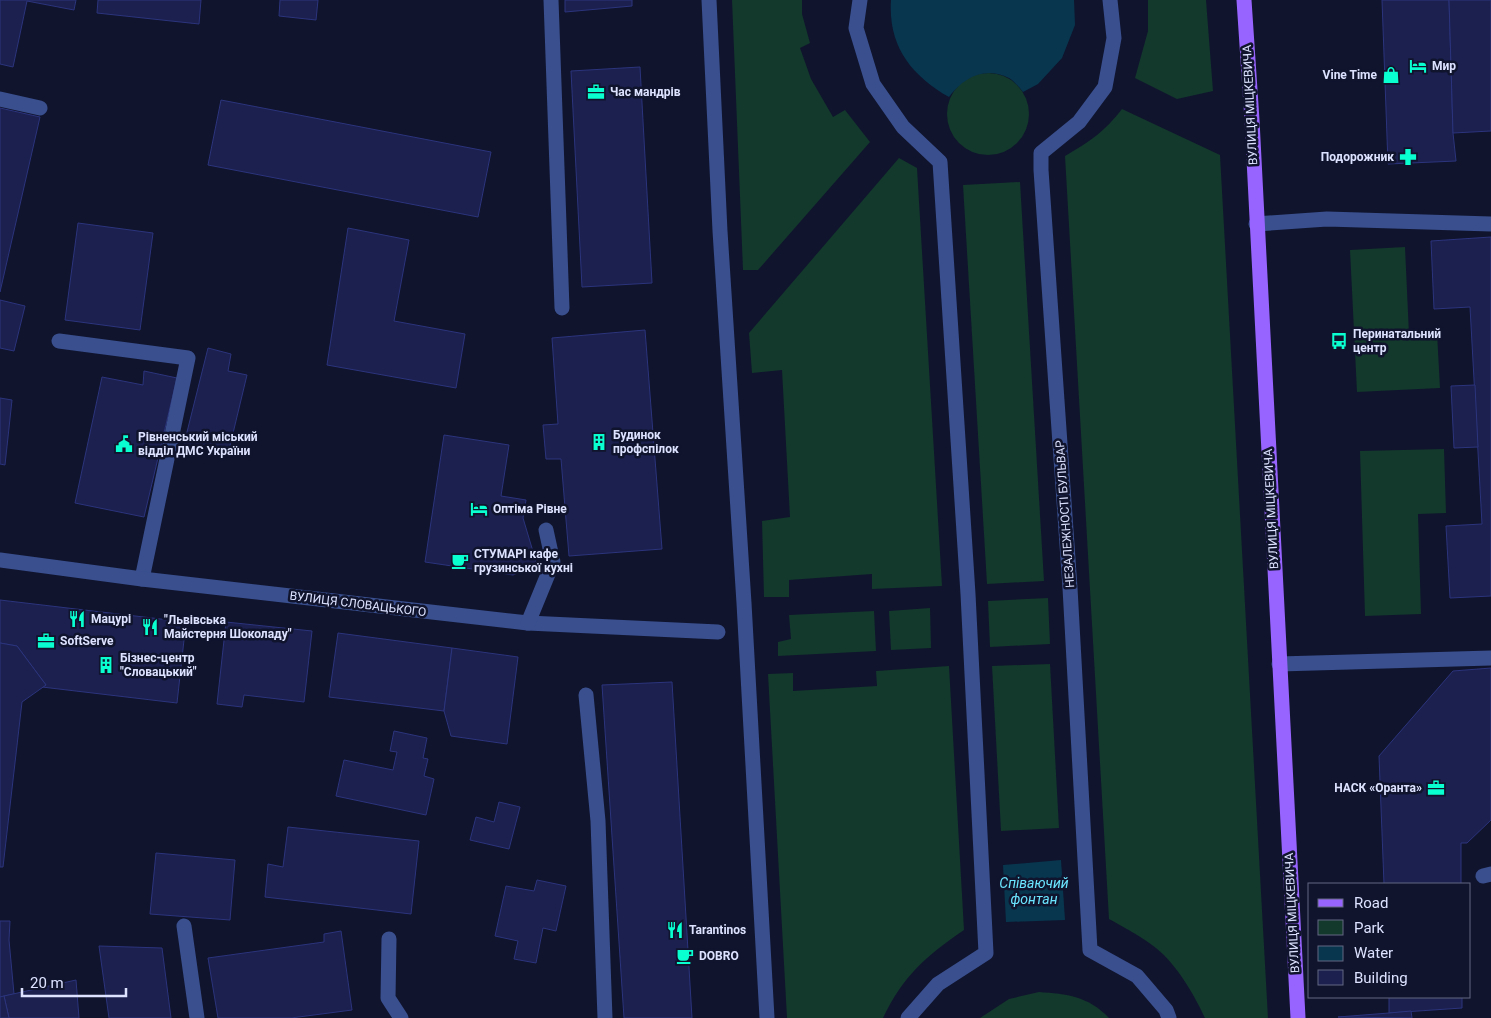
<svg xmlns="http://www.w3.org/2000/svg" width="1491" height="1018" font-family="Roboto,sans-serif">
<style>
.green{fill:#13382c}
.water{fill:#08364e}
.building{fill:#1b204f;stroke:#2c347c}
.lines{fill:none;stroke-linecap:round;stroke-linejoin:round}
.minor{stroke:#394f8e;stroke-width:15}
.major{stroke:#9864ff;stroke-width:15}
.labels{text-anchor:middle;stroke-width:5;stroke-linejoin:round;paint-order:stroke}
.poi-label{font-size:12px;font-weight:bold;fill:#dde3ff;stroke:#10142d;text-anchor:start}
.street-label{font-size:12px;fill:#dde3ff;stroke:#10142d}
.water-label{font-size:14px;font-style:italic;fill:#6be5ff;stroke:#10142d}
</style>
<rect width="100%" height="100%" fill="#10142d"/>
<!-- green -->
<g class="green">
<path d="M732 0H802V14L810 43 800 48 811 79 833 117 845 110 870 142 758 270H743Z"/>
<path d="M1148 0H1206L1213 91 1177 99 1135 78 1148 31Z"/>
<circle cx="988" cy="114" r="41"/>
<path d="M1122 109 1220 155 1268 1018H1205C1194 994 1176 964 1156 948 1141 936 1125 928 1109 919L1065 156C1091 141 1104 132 1122 109Z"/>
<path d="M899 158 917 168 942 586 872 589V574L789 580V597H764L762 521 790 517 782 370 752 373 749 333Z"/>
<path d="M1020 182 1044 581 987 584 963 185Z"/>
<path d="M1405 247 1409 334 1437 332 1440 388 1357 392 1350 250Z"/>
<path d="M1444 449 1446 513 1418 514 1421 614 1365 616 1360 451Z"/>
<path d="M1048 598 1050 644 990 647 988 601Z"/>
<path d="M930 608 931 648 891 650 889 611Z"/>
<path d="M874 611 876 651 778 656V642L791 639 789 615Z"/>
<path d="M1050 664 1059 828 1001 831 992 666Z"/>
<path d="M949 666 964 930C926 956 903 976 883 1018H787L768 674 793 673V691L877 686 876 671Z"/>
<path d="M1039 992C1067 994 1088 996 1109 1018H980L1009 999Z"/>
</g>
<!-- water -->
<g class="water">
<path d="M891 0H1074L1075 25 1062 58 1038 84 1023 92C1019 87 1014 81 1009 78 985 66 964 77 949 97 911 75 888 46 891 0Z"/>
<path d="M1061 860 1065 920 1006 922 1003 865Z"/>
</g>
<!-- building -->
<g class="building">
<path d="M0 0H76L74 10 27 1 13 67 0 64Z"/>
<path d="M98 0H201L199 24 97 13Z"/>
<path d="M280 0H318L316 20 279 16Z"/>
<path d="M565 0H632V6L565 12Z"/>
<path d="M1382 0H1449L1453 133 1456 161 1388 164Z"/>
<path d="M1449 0H1491V131L1453 133Z"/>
<path d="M640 67 652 283 582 287 571 71Z"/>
<path d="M221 100 491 152 478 217 208 165Z"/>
<path d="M0 108 40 117 0 292Z"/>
<path d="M78 223 153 233 140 330 65 320Z"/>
<path d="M348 228 409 240 394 321 465 334 456 388 327 365Z"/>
<path d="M1491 237V596L1450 598 1446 526 1482 524 1470 307 1434 309 1431 241Z"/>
<path d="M0 300 25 306 14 351 0 348Z"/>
<path d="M645 330 662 549 569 556 561 459H546L543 425 558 424 552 338Z"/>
<path d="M208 348 231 354 228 371 247 375 228 454 184 444Z"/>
<path d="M144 371 177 378 144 517 75 503 102 377 143 385Z"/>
<path d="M1475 385 1478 447 1454 448 1451 386Z"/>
<path d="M0 398 12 400 5 465 0 464Z"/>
<path d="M444 435 509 445 501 496 526 500 523 518 537 565 513 575 425 562Z"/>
<path d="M0 600 186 622 177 703 42 687 46 685 17 646 0 643Z"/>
<path d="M226 622 312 631 304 702 244 695 242 707 217 704Z"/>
<path d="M338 633 452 648 444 711 329 697Z"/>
<path d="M0 643 17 646 46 685 22 702 3 867H0Z"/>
<path d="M452 648 518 657 507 744 451 736 444 711Z"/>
<path d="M1491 668V820L1467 843H1461V884H1384L1379 756 1453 671Z"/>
<path d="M672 682 692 1018H624L602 685Z"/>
<path d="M394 731 427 738 423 758 428 759 424 776 434 779 426 815 336 796 344 760 393 770 397 752 390 751Z"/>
<path d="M499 802 520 807 509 849 470 840 476 817 494 822Z"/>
<path d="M288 827 419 841 411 914 265 897 268 864 283 867Z"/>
<path d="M156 853 235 860 230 920 150 914Z"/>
<path d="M537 880 566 886 556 931 543 928 536 963 514 959 518 941 495 936 506 886 534 891Z"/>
<path d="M0 921H10L9 940 14 994 0 997Z"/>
<path d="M341 931 352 1010 291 1018H218L208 958 324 942V934Z"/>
<path d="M99 946 162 948 171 1018H109Z"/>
<path d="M76 980 79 1018H9L4 996Z"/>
<path d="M4 996 9 1018H0V997Z"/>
<path d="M1389 997H1462V1008L1389 1013Z"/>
<path d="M1411 1011 1412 1018 1338 1017 1389 1013Z"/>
</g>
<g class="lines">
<!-- minor -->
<g class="minor">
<path d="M551 0 562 308"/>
<path d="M709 0 720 231 744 603 767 1018"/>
<path d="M860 0 856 28 873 84 903 127 940 162 968 594 986 953 938 984 908 1018"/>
<path d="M1110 0 1114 38 1105 87 1079 122 1041 153V170L1070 588 1090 950 1137 976 1166 1010 1169 1018"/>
<path d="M0 99 40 108"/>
<path d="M1256 224 1327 219 1491 224"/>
<path d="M59 341 188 358 142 579"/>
<path d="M0 560 142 579 528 623 718 632"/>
<path d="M528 623 553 562 546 530"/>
<path d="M1279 664 1491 658"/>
<path d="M586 695 598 821 605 1018"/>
<path d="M1483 876 1491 874"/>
<path d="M184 926 197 1018"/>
<path d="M389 939 388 998 401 1018"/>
</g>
<!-- major -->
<path class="major" d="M1244 0 1252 120 1298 1018"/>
</g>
<!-- icons -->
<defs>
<g id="hotel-bare" transform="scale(1.35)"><path d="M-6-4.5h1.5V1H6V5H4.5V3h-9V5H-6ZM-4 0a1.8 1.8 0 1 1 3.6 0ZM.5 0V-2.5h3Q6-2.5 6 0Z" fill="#09ffd0" stroke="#10142d" stroke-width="2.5" paint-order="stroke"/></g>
<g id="shop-bare" transform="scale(1.35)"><path d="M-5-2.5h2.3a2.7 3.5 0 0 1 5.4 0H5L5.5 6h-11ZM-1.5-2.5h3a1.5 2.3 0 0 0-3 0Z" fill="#09ffd0" stroke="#10142d" stroke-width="2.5" paint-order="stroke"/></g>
<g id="office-bare" transform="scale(1.35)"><path d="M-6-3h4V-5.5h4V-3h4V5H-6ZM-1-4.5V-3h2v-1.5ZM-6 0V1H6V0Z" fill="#09ffd0" stroke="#10142d" stroke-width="2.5" paint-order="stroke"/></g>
<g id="pharmacy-bare" transform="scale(1.35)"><path d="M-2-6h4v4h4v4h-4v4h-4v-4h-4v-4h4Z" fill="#09ffd0" stroke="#10142d" stroke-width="2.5" paint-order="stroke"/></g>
<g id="bus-bare" transform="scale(1.35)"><path d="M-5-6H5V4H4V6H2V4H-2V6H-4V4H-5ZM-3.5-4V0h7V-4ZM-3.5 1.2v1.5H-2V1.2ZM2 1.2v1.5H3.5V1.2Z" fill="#09ffd0" stroke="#10142d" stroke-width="2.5" paint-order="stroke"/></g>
<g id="building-bare" transform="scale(1.35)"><path d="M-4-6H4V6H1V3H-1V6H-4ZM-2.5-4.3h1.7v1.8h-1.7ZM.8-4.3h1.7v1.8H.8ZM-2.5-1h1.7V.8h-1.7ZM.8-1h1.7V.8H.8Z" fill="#09ffd0" stroke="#10142d" stroke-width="2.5" paint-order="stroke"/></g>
<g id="civic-bare" transform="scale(1.35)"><path d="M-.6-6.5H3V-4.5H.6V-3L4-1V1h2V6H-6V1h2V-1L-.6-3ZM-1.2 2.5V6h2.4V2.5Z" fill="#09ffd0" stroke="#10142d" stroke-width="2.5" paint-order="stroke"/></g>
<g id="cafe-bare" transform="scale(1.35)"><path d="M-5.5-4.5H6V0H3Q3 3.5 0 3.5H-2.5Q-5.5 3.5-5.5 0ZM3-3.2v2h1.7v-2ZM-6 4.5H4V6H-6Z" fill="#09ffd0" stroke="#10142d" stroke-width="2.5" paint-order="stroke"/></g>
<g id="restaurant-bare" transform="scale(1.35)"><path d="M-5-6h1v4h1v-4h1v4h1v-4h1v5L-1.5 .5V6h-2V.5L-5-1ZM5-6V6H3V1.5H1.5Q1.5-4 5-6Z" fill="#09ffd0" stroke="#10142d" stroke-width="2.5" paint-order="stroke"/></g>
</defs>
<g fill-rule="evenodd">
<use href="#hotel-bare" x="1418" y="66"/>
<use href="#shop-bare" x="1391" y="75"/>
<use href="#office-bare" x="596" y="92"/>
<use href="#pharmacy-bare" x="1408" y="157"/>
<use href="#bus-bare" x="1339" y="341"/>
<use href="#building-bare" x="599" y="442"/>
<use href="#civic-bare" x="124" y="444"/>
<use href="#hotel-bare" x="479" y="509"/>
<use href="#cafe-bare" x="460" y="561"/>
<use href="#restaurant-bare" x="77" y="619"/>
<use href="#restaurant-bare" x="150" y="627"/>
<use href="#office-bare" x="46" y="641"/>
<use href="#building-bare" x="106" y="665"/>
<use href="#office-bare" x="1436" y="788"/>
<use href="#restaurant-bare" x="675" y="930"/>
<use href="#cafe-bare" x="685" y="956"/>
</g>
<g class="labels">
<!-- poi labels -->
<g class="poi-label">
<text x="1432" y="70">Мир</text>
<text x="1377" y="79" text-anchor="end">Vine Time</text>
<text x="610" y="96">Час мандрів</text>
<text x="1394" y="161" text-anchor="end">Подорожник</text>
<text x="1353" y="338">Перинатальний<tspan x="1353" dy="14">центр</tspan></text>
<text x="613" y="439">Будинок<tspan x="613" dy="14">профспілок</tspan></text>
<text x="138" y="441">Рівненський міський<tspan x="138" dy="14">відділ ДМС України</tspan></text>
<text x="493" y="513">Оптіма Рівне</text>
<text x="474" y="558">СТУМАРІ кафе<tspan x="474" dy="14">грузинської кухні</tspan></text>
<text x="91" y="623">Мацурі</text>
<text x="164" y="624">"Львівська<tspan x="164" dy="14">Майстерня Шоколаду"</tspan></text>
<text x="60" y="645">SoftServe</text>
<text x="120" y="662">Бізнес-центр<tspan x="120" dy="14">"Словацький"</tspan></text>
<text x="1422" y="792" text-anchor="end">НАСК «Оранта»</text>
<text x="689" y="934">Tarantinos</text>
<text x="699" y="960">DOBRO</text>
</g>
<!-- street labels -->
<g class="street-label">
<text transform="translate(1250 105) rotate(-93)" y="4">ВУЛИЦЯ МІЦКЕВИЧА</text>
<text transform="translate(1271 509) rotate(-93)" y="4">ВУЛИЦЯ МІЦКЕВИЧА</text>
<text transform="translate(1065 514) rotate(-94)" y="4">НЕЗАЛЕЖНОСТІ БУЛЬВАР</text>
<text transform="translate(358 604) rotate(7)" y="4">ВУЛИЦЯ СЛОВАЦЬКОГО</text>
<text transform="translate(1292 913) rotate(-93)" y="4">ВУЛИЦЯ МІЦКЕВИЧА</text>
</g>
<!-- water labels -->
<g class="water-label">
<text x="1034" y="888">Співаючий<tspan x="1034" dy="16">фонтан</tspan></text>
</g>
</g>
<!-- legend -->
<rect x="1308" y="883" width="162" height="115" fill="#10142d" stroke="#626781"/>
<rect x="1318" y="899" width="25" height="8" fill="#9864ff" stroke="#626781"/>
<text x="1354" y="908" font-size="15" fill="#dde3ff">Road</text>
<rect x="1318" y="920" width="25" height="15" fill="#13382c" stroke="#626781"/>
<text x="1354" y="933" font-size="15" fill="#dde3ff">Park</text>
<rect x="1318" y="946" width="25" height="15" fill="#08364e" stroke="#626781"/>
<text x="1354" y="958" font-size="15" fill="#dde3ff">Water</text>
<rect x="1318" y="970" width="25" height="15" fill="#1b204f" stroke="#626781"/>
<text x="1354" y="983" font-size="15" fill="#dde3ff">Building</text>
<!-- scale -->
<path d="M22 988v8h104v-8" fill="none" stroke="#dde3ff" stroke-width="2.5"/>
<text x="30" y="988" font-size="15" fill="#dde3ff" stroke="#10142d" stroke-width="4" paint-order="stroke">20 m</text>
</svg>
